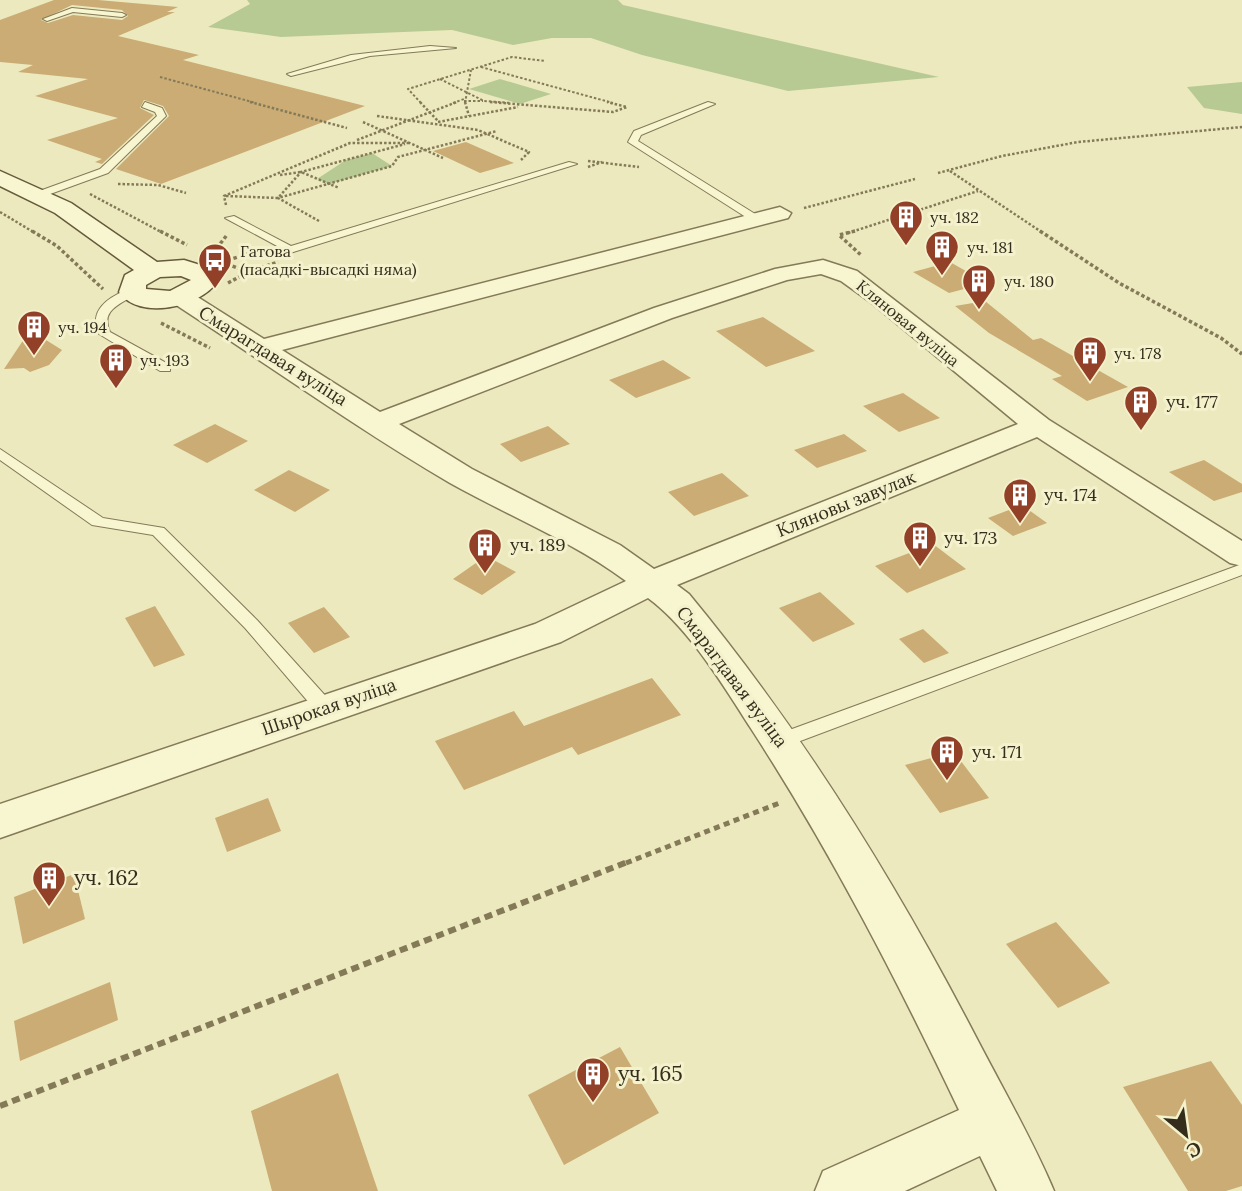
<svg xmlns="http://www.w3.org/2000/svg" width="1242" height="1191" font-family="Lora,serif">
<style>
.green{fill:#b7ca93}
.building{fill:#caac74;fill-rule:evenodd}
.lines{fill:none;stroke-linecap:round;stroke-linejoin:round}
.lane-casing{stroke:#847a57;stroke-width:2}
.street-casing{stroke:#847a57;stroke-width:3}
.secondary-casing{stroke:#665a3b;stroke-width:3}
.path-far4{stroke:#847a57;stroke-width:2;stroke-dasharray:2.5 2;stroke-linecap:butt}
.path-far3{stroke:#847a57;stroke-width:2.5;stroke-dasharray:2.5 2;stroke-linecap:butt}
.path-far2{stroke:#847a57;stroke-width:3.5;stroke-dasharray:3.5 2.5;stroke-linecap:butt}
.path-far1{stroke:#847a57;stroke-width:5;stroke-dasharray:6 4.5;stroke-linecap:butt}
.path{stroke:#847a57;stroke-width:6;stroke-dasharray:8 5;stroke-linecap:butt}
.lane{fill:#f8f5d1;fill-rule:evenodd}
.street{fill:#f8f5d1;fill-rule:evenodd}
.secondary{fill:#f8f5d1;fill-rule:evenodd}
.labels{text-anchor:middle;stroke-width:6;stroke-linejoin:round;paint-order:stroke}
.far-poi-label{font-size:16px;fill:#342d1c;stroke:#f4f2cd;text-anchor:start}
.far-street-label{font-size:16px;fill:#342d1c;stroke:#f4f2cd}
.street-label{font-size:18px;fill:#342d1c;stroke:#f4f2cd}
.poi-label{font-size:18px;fill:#342d1c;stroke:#f4f2cd;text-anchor:start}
.near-poi-label{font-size:21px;fill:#342d1c;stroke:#f4f2cd;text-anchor:start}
</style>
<rect width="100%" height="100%" fill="#ede9be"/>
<!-- green -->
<g class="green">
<path d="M247 0H618L623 5 939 77 788 91 642 55 591 38H552L513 45 452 30 281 37 208 27 250 4Z"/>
<path d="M500 79 551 94 520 104 469 89Z"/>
<path d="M1242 82V114L1204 108 1187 87Z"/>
<path d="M372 153 392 166 329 184 317 179 346 160Z"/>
</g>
<!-- building -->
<g class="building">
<path d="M54 0H98L178 7 167 12H175L118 36 199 55 183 60 365 106 161 184 116 169 169 116 163 106 144 100 140 108 154 115 102 164 95 162 102 159 47 140 118 118 35 96 88 79 18 72 33 65 0 62V20ZM72 5 122 10 128 16 122 20 73 15 48 23 41 20Z"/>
<path d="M466 142 514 163 480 173 433 151Z"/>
<path d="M950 262 987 283 949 293 913 272Z"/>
<path d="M985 301 1033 340 1041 338 1128 387 1087 401 1052 379 1062 376 989 333 955 306Z"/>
<path d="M763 317 815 351 766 367 716 331Z"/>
<path d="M30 330 62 350 49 365 30 372 24 368 4 369Z"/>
<path d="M663 360 691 378 636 398 609 380Z"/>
<path d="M903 393 940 418 899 432 863 406Z"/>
<path d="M215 424 248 441 207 463 173 445Z"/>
<path d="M548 426 570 444 521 462 500 444Z"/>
<path d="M844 434 867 451 817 468 794 450Z"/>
<path d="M1204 460 1242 484V492L1214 501 1169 472Z"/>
<path d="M289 470 330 490 295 512 254 490Z"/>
<path d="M722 473 749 496 694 516 668 492Z"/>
<path d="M1022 505 1047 523 1013 536 988 518Z"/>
<path d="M933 544 966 569 907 593 875 566Z"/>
<path d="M486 556 516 572 482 595 453 579Z"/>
<path d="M820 592 855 624 813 642 779 608Z"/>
<path d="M155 606 185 655 154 667 125 618Z"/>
<path d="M324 607 350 637 314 653 288 623Z"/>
<path d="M923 629 949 653 924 663 899 639Z"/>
<path d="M652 678 681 715 578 755 572 747 464 790 435 741 514 711 524 726Z"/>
<path d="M954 752 989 798 940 813 905 765Z"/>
<path d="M268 798 281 831 227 852 215 818Z"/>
<path d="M74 874 85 919 23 944 14 897Z"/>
<path d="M1056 922 1110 983 1058 1008 1006 944Z"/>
<path d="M110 982 118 1020 20 1061 14 1021Z"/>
<path d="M620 1047 659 1113 564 1165 528 1095Z"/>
<path d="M1211 1061 1242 1105V1186L1226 1191H1188L1123 1087Z"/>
<path d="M338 1073 378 1191H272L251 1111Z"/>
</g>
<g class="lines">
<!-- lane casing -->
<g class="lane-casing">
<g id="lane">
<path d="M72 8 122 13 126 15 122 17 73 12 47 21 43 19Z"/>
<path d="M430 46 456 48 370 56 291 76 287 74 351 55Z"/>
<path d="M145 102 162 108 166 116 108 173 42 197H34V193L100 169 157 116 155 112 142 107Z"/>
<path d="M708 102 715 104 641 135 638 141 760 217V221H752L628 142 634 131Z"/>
<path d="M569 162 577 164 290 253 225 218 234 216 291 246Z"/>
<path d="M128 289 138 292C124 304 99 308 110 332L170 365V371H160L99 334C88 310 108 298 128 289Z"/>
<path d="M0 449 103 518 164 528 257 620 331 702 334 707 331 712H317L245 628 153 535 92 525 0 460Z"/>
<path d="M1242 564V575L787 746H773L770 741 773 736Z"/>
</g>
</g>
<!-- street casing -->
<g class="street-casing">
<path id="street" d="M780 207 791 213 788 218 282 350 380 412 654 308 775 269 823 260 857 271 1049 420 1242 541V566L1230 563 1037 437 677 585 689 594C803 732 895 881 977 1039 1003 1089 1032 1139 1054 1191H997L980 1156 905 1191H815L823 1171 959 1110C896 978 830 850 750 727 723 685 688 627 648 598L561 642 0 838V804L535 624 626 581C572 541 509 516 450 483 355 427 264 362 170 301L167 296 170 291H188L264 339ZM821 274 841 281 873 304 1018 424 654 569 620 545 472 469 399 424 672 318 787 280Z"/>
</g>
<!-- secondary casing -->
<g class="secondary-casing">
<path id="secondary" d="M0 171 71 203 157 262 184 260 213 269 217 282C200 307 139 321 119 292L125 275 134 270 55 213 0 186ZM181 276 191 280 170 291 146 289V285L160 277Z"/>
</g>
<!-- path-far4 -->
<g class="path-far4">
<path d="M481 67 613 103"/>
<path d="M160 77 256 103"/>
<path d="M440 79 484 101 511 103"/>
<path d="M464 101H483"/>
<path d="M421 103 408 89 512 57 545 61"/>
<path d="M453 103 464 99"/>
<path d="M465 103 471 70"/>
</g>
<!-- path-far3 -->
<g class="path-far3">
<path d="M250 102 347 128"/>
<path d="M420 102 438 121"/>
<path d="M465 102 469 116"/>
<path d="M490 102 613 112 627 107 607 102"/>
<path d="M377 116 478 130 529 152 521 160"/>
<path d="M363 122 443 158"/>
<path d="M438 122 518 107"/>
<path d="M357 140 457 102"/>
<path d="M588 161 639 167"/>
<path d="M588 167 602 162"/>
<path d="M950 171 1043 233"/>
<path d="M938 173 1002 156 1078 142 1242 127"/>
<path d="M280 175 301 172 339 188"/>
<path d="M118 184 158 185 186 193"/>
<path d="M90 194 163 233"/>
<path d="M226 196 278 198 301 172 405 144"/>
<path d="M226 205 224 196 350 143H409"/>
<path d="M804 208 915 179"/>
<path d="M0 212 35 233"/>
<path d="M319 221 278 198 392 166 398 157 497 131"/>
<path d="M848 233 978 191"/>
</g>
<!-- path-far2 -->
<g class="path-far2">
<path d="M32 231 57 246 103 289"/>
<path d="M160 231 187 245"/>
<path d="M855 231 839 235 862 256"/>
<path d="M1040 231 1119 283 1221 338 1242 354"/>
<path d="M213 253 227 235"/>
<path d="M222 262 257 251"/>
<path d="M227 264 248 272 278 262"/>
<path d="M228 283 248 272"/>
<path d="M161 323 210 348"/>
</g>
<!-- path-far1 -->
<path class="path-far1" d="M626 863 782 802"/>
<!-- path -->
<path class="path" d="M0 1106 630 861"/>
<!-- lane -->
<use href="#lane" class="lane"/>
<!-- street -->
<use href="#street" class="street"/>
<!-- secondary -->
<use href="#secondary" class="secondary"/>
</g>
<!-- icons -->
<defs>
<g id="building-pin" transform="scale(1.75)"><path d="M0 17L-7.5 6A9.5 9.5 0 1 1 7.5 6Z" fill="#924028" stroke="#f4f2cd"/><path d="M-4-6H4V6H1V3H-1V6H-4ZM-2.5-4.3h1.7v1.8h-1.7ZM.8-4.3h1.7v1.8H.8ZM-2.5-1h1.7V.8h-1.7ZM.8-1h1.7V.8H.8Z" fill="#fff"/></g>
<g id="bus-pin" transform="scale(1.75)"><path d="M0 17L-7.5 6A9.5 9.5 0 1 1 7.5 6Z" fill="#924028" stroke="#f4f2cd"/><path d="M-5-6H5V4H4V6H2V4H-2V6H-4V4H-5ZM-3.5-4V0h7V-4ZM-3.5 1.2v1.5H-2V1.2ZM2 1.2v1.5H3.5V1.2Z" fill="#fff"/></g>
</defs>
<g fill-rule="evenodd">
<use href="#building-pin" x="906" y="217"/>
<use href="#building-pin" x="942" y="247"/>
<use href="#bus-pin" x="215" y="260"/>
<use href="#building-pin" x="979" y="281"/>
<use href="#building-pin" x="34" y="327"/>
<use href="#building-pin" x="1090" y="353"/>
<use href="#building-pin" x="116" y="360"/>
<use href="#building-pin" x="1141" y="402"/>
<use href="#building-pin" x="1020" y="495"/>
<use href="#building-pin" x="920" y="538"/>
<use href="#building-pin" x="485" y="545"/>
<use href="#building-pin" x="947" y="752"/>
<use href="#building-pin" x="49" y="878"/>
<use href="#building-pin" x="593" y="1074"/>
</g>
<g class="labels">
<!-- far-poi labels -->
<g class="far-poi-label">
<text x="930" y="223">уч. 182</text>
<text x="967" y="253">уч. 181</text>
<text x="240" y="257">Гатова<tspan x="240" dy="18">(пасадкі-высадкі няма)</tspan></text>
<text x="1004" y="287">уч. 180</text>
<text x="58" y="333">уч. 194</text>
<text x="1114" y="359">уч. 178</text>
<text x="140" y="366">уч. 193</text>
</g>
<!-- far-street labels -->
<g class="far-street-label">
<text transform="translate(908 323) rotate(39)" y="6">Кляновая вуліца</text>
</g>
<!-- street labels -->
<g class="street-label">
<text transform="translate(273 356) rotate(32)" y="6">Смарагдавая вуліца</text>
<text transform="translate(846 504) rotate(-22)" y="6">Кляновы завулак</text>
<text transform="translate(732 677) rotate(53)" y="6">Смарагдавая вуліца</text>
<text transform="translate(329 707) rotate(-19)" y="6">Шырокая вуліца</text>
</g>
<!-- poi labels -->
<g class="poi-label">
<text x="1166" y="408">уч. 177</text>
<text x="1044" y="501">уч. 174</text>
<text x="944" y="544">уч. 173</text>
<text x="510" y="551">уч. 189</text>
<text x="972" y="758">уч. 171</text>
</g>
<!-- near-poi labels -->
<g class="near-poi-label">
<text x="74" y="885">уч. 162</text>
<text x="618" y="1081">уч. 165</text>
</g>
</g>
<!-- north arrow -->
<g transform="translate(1186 1135) rotate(151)" stroke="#f4f2cd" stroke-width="5" paint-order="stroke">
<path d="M0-5L12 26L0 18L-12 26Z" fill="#342d1c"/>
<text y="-10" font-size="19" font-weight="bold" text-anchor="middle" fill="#342d1c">С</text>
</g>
</svg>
